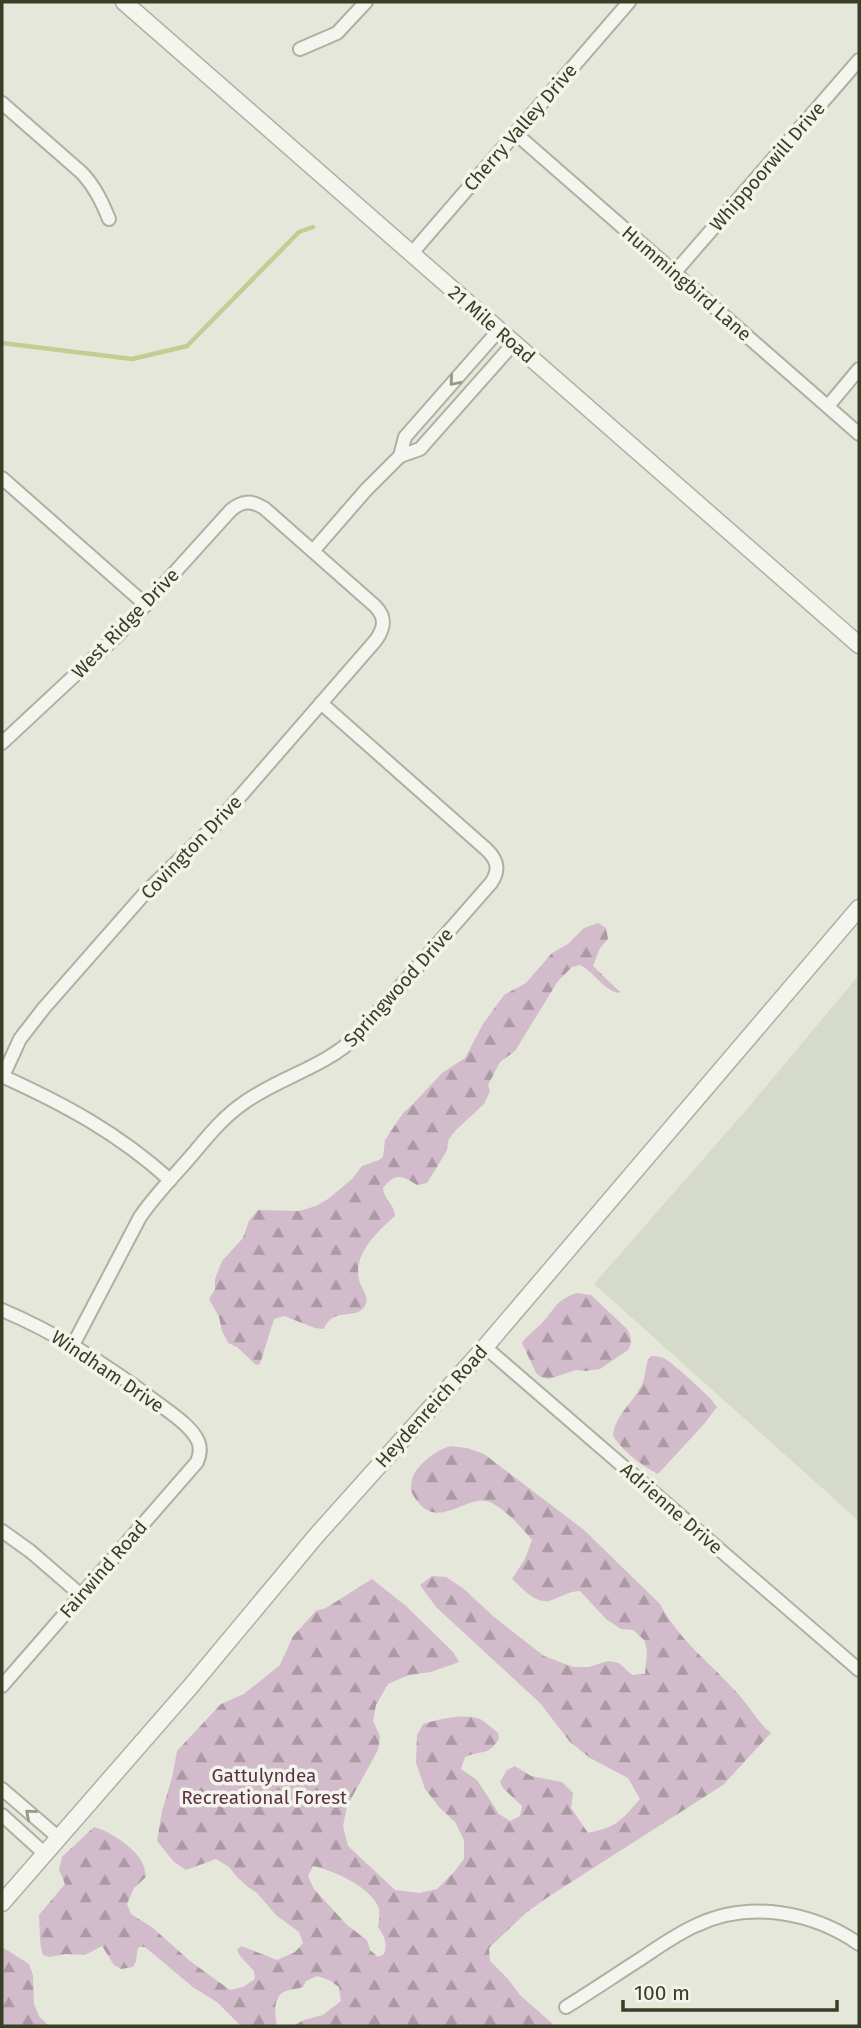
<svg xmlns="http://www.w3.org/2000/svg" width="861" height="2028" font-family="'Fira Sans',sans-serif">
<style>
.built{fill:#d5dac9}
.forest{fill:url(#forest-firs);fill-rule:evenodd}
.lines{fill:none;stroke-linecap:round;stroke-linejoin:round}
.stream{stroke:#c4cc92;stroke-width:4.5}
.minor-casing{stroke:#aeb1a0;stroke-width:16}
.tertiary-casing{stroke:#aeb1a0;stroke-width:19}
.minor{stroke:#f3f5ee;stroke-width:12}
.tertiary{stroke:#f3f5ee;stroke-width:16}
.oneway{stroke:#969a89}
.labels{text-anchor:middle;stroke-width:7;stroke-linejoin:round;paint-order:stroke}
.street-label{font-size:19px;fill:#383f24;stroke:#f3f5eb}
.park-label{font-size:19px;fill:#5c3049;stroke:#f3f5eb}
</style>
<defs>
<pattern id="forest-firs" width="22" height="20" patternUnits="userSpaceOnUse" patternTransform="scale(1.75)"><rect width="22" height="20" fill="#d2bbca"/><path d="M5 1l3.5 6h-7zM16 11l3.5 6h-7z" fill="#ab99a4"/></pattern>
</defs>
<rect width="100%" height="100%" fill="#e5e7db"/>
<!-- built -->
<path class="built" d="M859 975V1521L594 1284 753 1102Z"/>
<!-- forest -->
<g class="forest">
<path d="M598 923 606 928 608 939 600 948 593 966 620 992 618 993C603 989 594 972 580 965L572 967 558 981 515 1051 500 1062 488 1085 490 1091 484 1104 456 1130 449 1139 446 1152 427 1183 417 1185C402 1176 396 1172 383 1188 385 1202 394 1203 395 1216 377 1232 353 1254 359 1280 362 1290 370 1297 365 1306 356 1321 333 1306 324 1329L315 1328 284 1316 274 1319 260 1364 256 1365 237 1347 228 1343 222 1331 219 1317 209 1299 215 1289V1279L222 1261 243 1238 249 1221 258 1210 299 1211 316 1206 328 1199 352 1179 362 1166 379 1160 383 1157 385 1140 403 1113 413 1104 442 1073 465 1058 483 1024 504 995 526 983 552 953 568 944 584 928Z"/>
<path d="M577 1293 591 1295 627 1329C631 1337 633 1342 628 1350L600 1369 586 1371 576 1370 549 1379 541 1377 536 1373 522 1343C527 1336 532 1332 539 1326 554 1312 554 1300 577 1293Z"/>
<path d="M651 1356C658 1356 662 1357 667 1360 676 1366 714 1400 717 1407L704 1424 658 1474C641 1465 624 1452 613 1436 615 1414 635 1402 643 1382 647 1372 644 1364 651 1356Z"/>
<path d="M450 1446 467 1448 484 1454 584 1530 660 1604C679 1641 713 1665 739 1695 751 1709 757 1721 771 1733L723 1785 551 1895 527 1912 489 1948 490 1961 508 1979 520 1995 555 2026H293L304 2020 323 2015 341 2001 339 1987 329 1980 317 1976 306 1981 303 1987C297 1989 291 1989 286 1991 272 1996 275 2014 277 2026H241L217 2002 194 1988 145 1947H139C135 1953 139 1959 133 1967L121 1969 114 1965 102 1946 85 1955 66 1954 49 1957 43 1955C39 1945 40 1927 39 1915L65 1884 59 1870 62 1857 94 1827C109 1831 132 1846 141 1860 144 1865 145 1871 146 1877L134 1888 127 1904 131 1914 153 1928 190 1961 230 1990 243 1987 255 1979 254 1971 240 1956 237 1950 241 1946 277 1960 295 1952 303 1943 299 1932 276 1915 257 1893 248 1887 237 1877 229 1867 216 1859 186 1870 174 1862 157 1841 162 1811 172 1778 177 1751 221 1704 244 1694 280 1665 293 1636 316 1611 326 1608 372 1579 406 1606 453 1652 459 1662 431 1672 409 1675 388 1684 376 1705 373 1721 380 1736 378 1750 347 1806 343 1826 348 1846 395 1890 419 1893 437 1889 454 1872 464 1859V1840L455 1822 440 1808 425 1789 416 1763 417 1735 423 1724C440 1719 462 1713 480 1719 486 1722 493 1729 498 1733L499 1739C487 1757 483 1749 465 1757L461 1769 477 1780 499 1814 510 1821 520 1816 522 1806 503 1788 500 1782 507 1770 515 1766 531 1776 562 1782 573 1793 571 1808 588 1833C618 1826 620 1822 640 1799L628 1778 590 1758 570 1742 540 1703 436 1607 420 1585 432 1576 446 1577 464 1589 494 1617 544 1656 573 1667H589L608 1661 619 1663 632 1675 645 1674 647 1652 645 1641 633 1630 621 1629 606 1619 580 1591C566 1592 564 1596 552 1600 537 1606 522 1588 512 1579L525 1559 532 1540C521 1527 507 1511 492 1503 469 1490 440 1532 417 1501 413 1495 411 1493 411 1486 412 1477 413 1474 419 1467 428 1457 438 1450 450 1446ZM313 1866C333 1870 373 1888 379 1909 380 1915 379 1921 378 1927 384 1936 388 1943 384 1954L378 1957 370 1950 367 1940 347 1925 314 1889 308 1876Z"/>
<path d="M2 1947 29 1964 33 1975 34 2004 39 2016 49 2026H2Z"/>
</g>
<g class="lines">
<!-- stream -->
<path class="stream" d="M2 343 132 359 187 346 299 232 313 227"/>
<!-- minor casing -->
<g class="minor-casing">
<g id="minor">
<path d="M300 49 337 33 366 2"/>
<path d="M2 103 82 173C95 187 102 202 109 219"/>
<path d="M515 133 859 434"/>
<path d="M412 253 629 2"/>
<path d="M675 272 859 60"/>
<path d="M828 406 859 369"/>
<path d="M400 456 405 437 499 330"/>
<path d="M2 478 146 605"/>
<path d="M313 551 366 490 400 456 420 449 514 343"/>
<path d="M2 743 119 634 231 510C242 501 251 500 264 508L375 606C386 617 385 627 376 640L217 823 145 893 44 1008 20 1039 3 1076"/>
<path d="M2 1076C64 1104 118 1133 170 1180"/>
<path d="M2 1310C59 1334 109 1366 159 1404 172 1414 191 1426 198 1441 201 1448 200 1455 197 1462L2 1686"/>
<path d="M73 1345 140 1217C155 1195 174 1176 192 1155 208 1136 224 1116 245 1102 282 1076 321 1069 356 1037L491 883C500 870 498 860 486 849L321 703"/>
<path d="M485 1347 859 1670"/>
<path d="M2 1531 30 1551 81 1595"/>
<path d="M2 1789 59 1838"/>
<path d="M2 1815 45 1854"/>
<path d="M566 2007C592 1991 617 1974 642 1958 660 1946 678 1933 697 1925 750 1900 813 1912 859 1944"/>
</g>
</g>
<!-- tertiary casing -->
<g class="tertiary-casing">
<g id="tertiary">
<path d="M124 2 859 645"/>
<path d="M2 1903 191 1686 316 1536 485 1347 859 908"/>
</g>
</g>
<!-- minor -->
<use href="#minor" class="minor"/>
<!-- tertiary -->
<use href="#tertiary" class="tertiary"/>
</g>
<!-- one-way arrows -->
<defs><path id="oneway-chevron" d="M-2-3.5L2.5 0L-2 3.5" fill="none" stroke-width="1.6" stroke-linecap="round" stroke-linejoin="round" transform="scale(1.75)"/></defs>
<g class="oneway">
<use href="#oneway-chevron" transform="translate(454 381) rotate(131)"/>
<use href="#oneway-chevron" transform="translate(30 1814) rotate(-139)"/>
</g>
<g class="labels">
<!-- street labels -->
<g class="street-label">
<text transform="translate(520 127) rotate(-49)" y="7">Cherry Valley Drive</text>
<text transform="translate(767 166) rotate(-49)" y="7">Whippoorwill Drive</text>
<text transform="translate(687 283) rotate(41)" y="7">Hummingbird Lane</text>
<text transform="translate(492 324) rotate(41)" y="7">21 Mile Road</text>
<text transform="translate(125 623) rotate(-46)" y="7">West Ridge Drive</text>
<text transform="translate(191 847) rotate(-46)" y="7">Covington Drive</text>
<text transform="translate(398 987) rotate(-48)" y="7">Springwood Drive</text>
<text transform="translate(108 1371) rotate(34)" y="7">Windham Drive</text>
<text transform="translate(431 1406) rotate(-48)" y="7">Heydenreich Road</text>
<text transform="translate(672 1508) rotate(41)" y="7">Adrienne Drive</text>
<text transform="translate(103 1569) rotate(-49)" y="7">Fairwind Road</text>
</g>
<!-- park labels -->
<g class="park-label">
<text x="264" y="1782">Gattulyndea<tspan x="264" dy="22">Recreational Forest</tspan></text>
</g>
</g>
<!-- border -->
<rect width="861" height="2028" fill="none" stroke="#383f24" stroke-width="7"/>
<!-- scale -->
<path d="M623 2000v10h214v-10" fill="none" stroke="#383f24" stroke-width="3.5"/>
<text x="634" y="2000" font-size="21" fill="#383f24" stroke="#f3f5eb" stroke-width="5" paint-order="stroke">100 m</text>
</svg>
